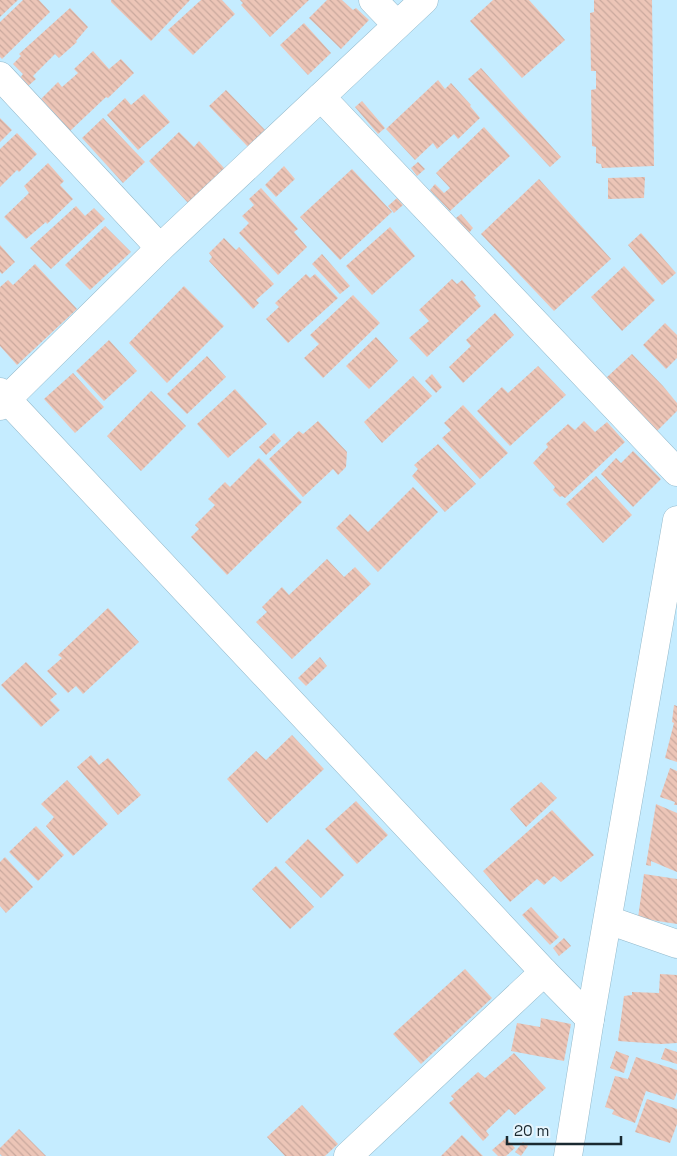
<svg xmlns="http://www.w3.org/2000/svg" width="677" height="1156" font-family="'Space Grotesk',sans-serif">
<style>
.building{fill:url(#building-back-hatch)}
.lines{fill:none;stroke-linecap:round;stroke-linejoin:round}
.minor-casing{stroke:#93b9cb;stroke-width:29}
.minor{stroke:#fff;stroke-width:28}
</style>
<defs>
<pattern id="building-back-hatch" width="6" height="6" patternUnits="userSpaceOnUse" patternTransform="scale(1.25)"><rect width="6" height="6" fill="#ecc5b7"/><path d="M-1 5l2 2M0 0l6 6M5-1l2 2" fill="none" stroke="#caa99e"/></pattern>
</defs>
<rect width="100%" height="100%" fill="#c5ecff"/>
<!-- building -->
<g class="building">
<path d="M0 0H18L0 17Z"/>
<path d="M23 0H39L50 12 2 59 0 57V22Z"/>
<path d="M111 0H190L151 41 111 2Z"/>
<path d="M201 0H222L235 14 193 55 168 30Z"/>
<path d="M240 0H309L270 37 241 5 243 3Z"/>
<path d="M327 0H342L353 10 356 8 369 20 341 49 309 18Z"/>
<path d="M493 0H529L565 40 522 78 470 21Z"/>
<path d="M594 0H652L654 166 602 168 601 164 596 163V147L592 146 591 90 596 89V71H591L590 13 594 12Z"/>
<path d="M70 8 88 27 76 41 77 42 59 58 55 54 33 76 36 79 28 86 20 78 23 74 13 64 21 56 19 54Z"/>
<path d="M304 23 331 53 308 75 280 45Z"/>
<path d="M93 51 109 69 121 59 134 73 108 98 106 97 70 131 41 99 58 82 62 87 78 73 74 69Z"/>
<path d="M481 68 561 157 550 167 468 79Z"/>
<path d="M438 80 445 89 451 83 471 105 470 106 480 118 458 139 454 134 437 149 433 143 415 160 386 129Z"/>
<path d="M226 90 267 132 249 148 209 106Z"/>
<path d="M144 94 170 122 138 150 107 115 125 98 131 105Z"/>
<path d="M362 101 385 128 378 134 355 107Z"/>
<path d="M0 118 12 130 0 142Z"/>
<path d="M103 118 145 162 123 183 82 138Z"/>
<path d="M484 127 510 156 450 211 430 190 435 184 444 193 450 188 436 173Z"/>
<path d="M179 132 194 147 199 141 225 169 189 204 149 161Z"/>
<path d="M17 133 37 154 19 172 17 170 0 187V149Z"/>
<path d="M418 162 425 169 417 176 411 168Z"/>
<path d="M48 163 64 181 60 185 73 199 47 224 46 222 26 239 4 217 29 193 24 186Z"/>
<path d="M284 166 295 179 276 197 265 185Z"/>
<path d="M352 169 392 212 340 260 300 217Z"/>
<path d="M645 177 644 198 608 199V178Z"/>
<path d="M539 179 611 259 554 311 481 234Z"/>
<path d="M261 188 298 229 294 232 307 247 278 275 239 233 249 223 242 216 254 205 249 199Z"/>
<path d="M397 198 403 205 394 213 388 206Z"/>
<path d="M76 206 85 216 94 208 105 219 51 269 30 248Z"/>
<path d="M461 214 473 228 469 233 456 218Z"/>
<path d="M105 226 131 252 90 290 65 265Z"/>
<path d="M390 227 415 256 372 295 346 266Z"/>
<path d="M641 233 676 273 662 285 628 245Z"/>
<path d="M224 238 236 250 239 247 274 284 256 300 259 303 253 309 209 261 212 257 209 253Z"/>
<path d="M0 245 15 262 2 274 0 272Z"/>
<path d="M322 254 350 286 340 294 312 264Z"/>
<path d="M35 264 77 309 17 365 0 346V287L8 280 13 285Z"/>
<path d="M624 266 655 300 622 331 591 297Z"/>
<path d="M306 274 310 278 315 274 338 298 288 343 266 319 279 307 275 303Z"/>
<path d="M452 279 457 284 462 280 476 296 474 297 481 306 427 357 409 338 429 321 419 310Z"/>
<path d="M184 286 224 326 167 383 129 343Z"/>
<path d="M353 295 380 323 323 378 304 358 319 344 310 335Z"/>
<path d="M495 313 514 335 463 383 449 367 471 346 466 340Z"/>
<path d="M665 323 677 335V358L666 369 643 345Z"/>
<path d="M376 337 398 361 369 389 346 366Z"/>
<path d="M109 340 137 371 104 401 76 371Z"/>
<path d="M632 354 663 386 677 403V411L656 432 606 378Z"/>
<path d="M207 356 226 377 187 414 167 394Z"/>
<path d="M538 366 566 395 510 446 477 411 502 387 508 393Z"/>
<path d="M73 373 104 407 75 433 44 399Z"/>
<path d="M432 374 442 387 436 393 425 381Z"/>
<path d="M413 376 432 396 382 443 364 422Z"/>
<path d="M235 389 267 424 228 458 197 424Z"/>
<path d="M151 391 186 426 141 471 107 436Z"/>
<path d="M463 405 508 453 480 479 442 438 451 430 444 423Z"/>
<path d="M318 421 347 452 346 467 338 475 333 469 303 497 269 459 299 431 303 434Z"/>
<path d="M584 421 595 432 607 422 625 442 565 498 562 496 560 497 553 490 555 487 533 463 548 447 546 444 568 424 575 430Z"/>
<path d="M274 433 281 441 266 455 259 447Z"/>
<path d="M438 444 476 484 445 512 412 476 418 469 414 465Z"/>
<path d="M633 451 661 479 633 507 601 474 616 458 621 463Z"/>
<path d="M259 458 302 502 227 575 191 537 199 529 195 525 215 505 208 499 225 482 230 487Z"/>
<path d="M596 476 632 515 603 543 566 504Z"/>
<path d="M413 487 438 512 378 572 336 528 350 514 368 532Z"/>
<path d="M327 559 344 577 355 567 371 584 292 659 256 622 267 612 262 607 282 587 289 595Z"/>
<path d="M108 608 139 642 83 694 76 686 68 693 47 671 62 658 58 655Z"/>
<path d="M320 657 327 666 306 686 298 678Z"/>
<path d="M26 662 57 694 50 700 60 710 41 727 1 685Z"/>
<path d="M674 705 677 706V762L665 758 674 723 672 722Z"/>
<path d="M292 735 324 769 267 823 227 779 256 751 266 760Z"/>
<path d="M91 755 99 765 108 758 141 795 118 815 77 767Z"/>
<path d="M670 768 677 771V805H674L675 802 660 797Z"/>
<path d="M67 780 108 824 73 856 46 826 54 817 41 804Z"/>
<path d="M541 782 557 798 526 827 510 809Z"/>
<path d="M356 801 388 835 357 864 325 829Z"/>
<path d="M656 804 677 813V872L651 861V866L646 865Z"/>
<path d="M552 810 594 855 561 882 554 876 544 885 537 879 510 902 483 871Z"/>
<path d="M36 826 64 855 38 881 9 852Z"/>
<path d="M308 839 344 875 321 898 285 862Z"/>
<path d="M5 857 33 887 6 913 0 906V862Z"/>
<path d="M276 866 314 907 290 929 252 889Z"/>
<path d="M644 874 677 879V924L638 918Z"/>
<path d="M531 907 559 937 550 945 522 915Z"/>
<path d="M564 938 571 946 559 956 553 948Z"/>
<path d="M465 969 492 998 421 1064 393 1034Z"/>
<path d="M660 974 677 975V1043L661 1044 618 1041 624 996 632 995V992L659 993Z"/>
<path d="M541 1018 571 1024 564 1061 511 1051 517 1023 540 1027Z"/>
<path d="M665 1048 677 1052V1064L661 1059Z"/>
<path d="M616 1051 629 1056 624 1073 610 1068Z"/>
<path d="M514 1053 546 1088 515 1115 509 1109 486 1131 489 1135 483 1141 449 1103 454 1099 451 1096 478 1072 485 1078Z"/>
<path d="M636 1057 677 1070V1092L674 1100 646 1091 635 1123 612 1114 614 1110 605 1107 615 1076 628 1079Z"/>
<path d="M647 1099 677 1109V1124L670 1143 635 1132Z"/>
<path d="M302 1105 338 1144 325 1156H285L267 1137Z"/>
<path d="M19 1129 46 1156H2L0 1154V1148Z"/>
<path d="M462 1135 483 1156H441Z"/>
<path d="M506 1138 515 1148 506 1156H498L492 1150Z"/>
<path d="M523 1142 528 1146 521 1156 515 1152Z"/>
</g>
<g class="lines">
<!-- minor casing -->
<g class="minor-casing">
<g id="minor">
<path d="M373 0 397 25"/>
<path d="M0 76 160 248"/>
<path d="M321 97 677 472"/>
<path d="M0 392 544 972 590 1019"/>
<path d="M0 406 160 248 424 0"/>
<path d="M608 920 677 944"/>
<path d="M348 1156 544 972"/>
<path d="M568 1156 590 1019 677 520"/>
</g>
</g>
<!-- minor -->
<use href="#minor" class="minor"/>
</g>
<!-- scale -->
<path d="M507 1136v8h114v-8" fill="none" stroke="#1a2930" stroke-width="2.5"/>
<text x="514" y="1136" font-size="15" fill="#1a2930" stroke="#e6f5fd" stroke-width="4" paint-order="stroke">20 m</text>
</svg>
